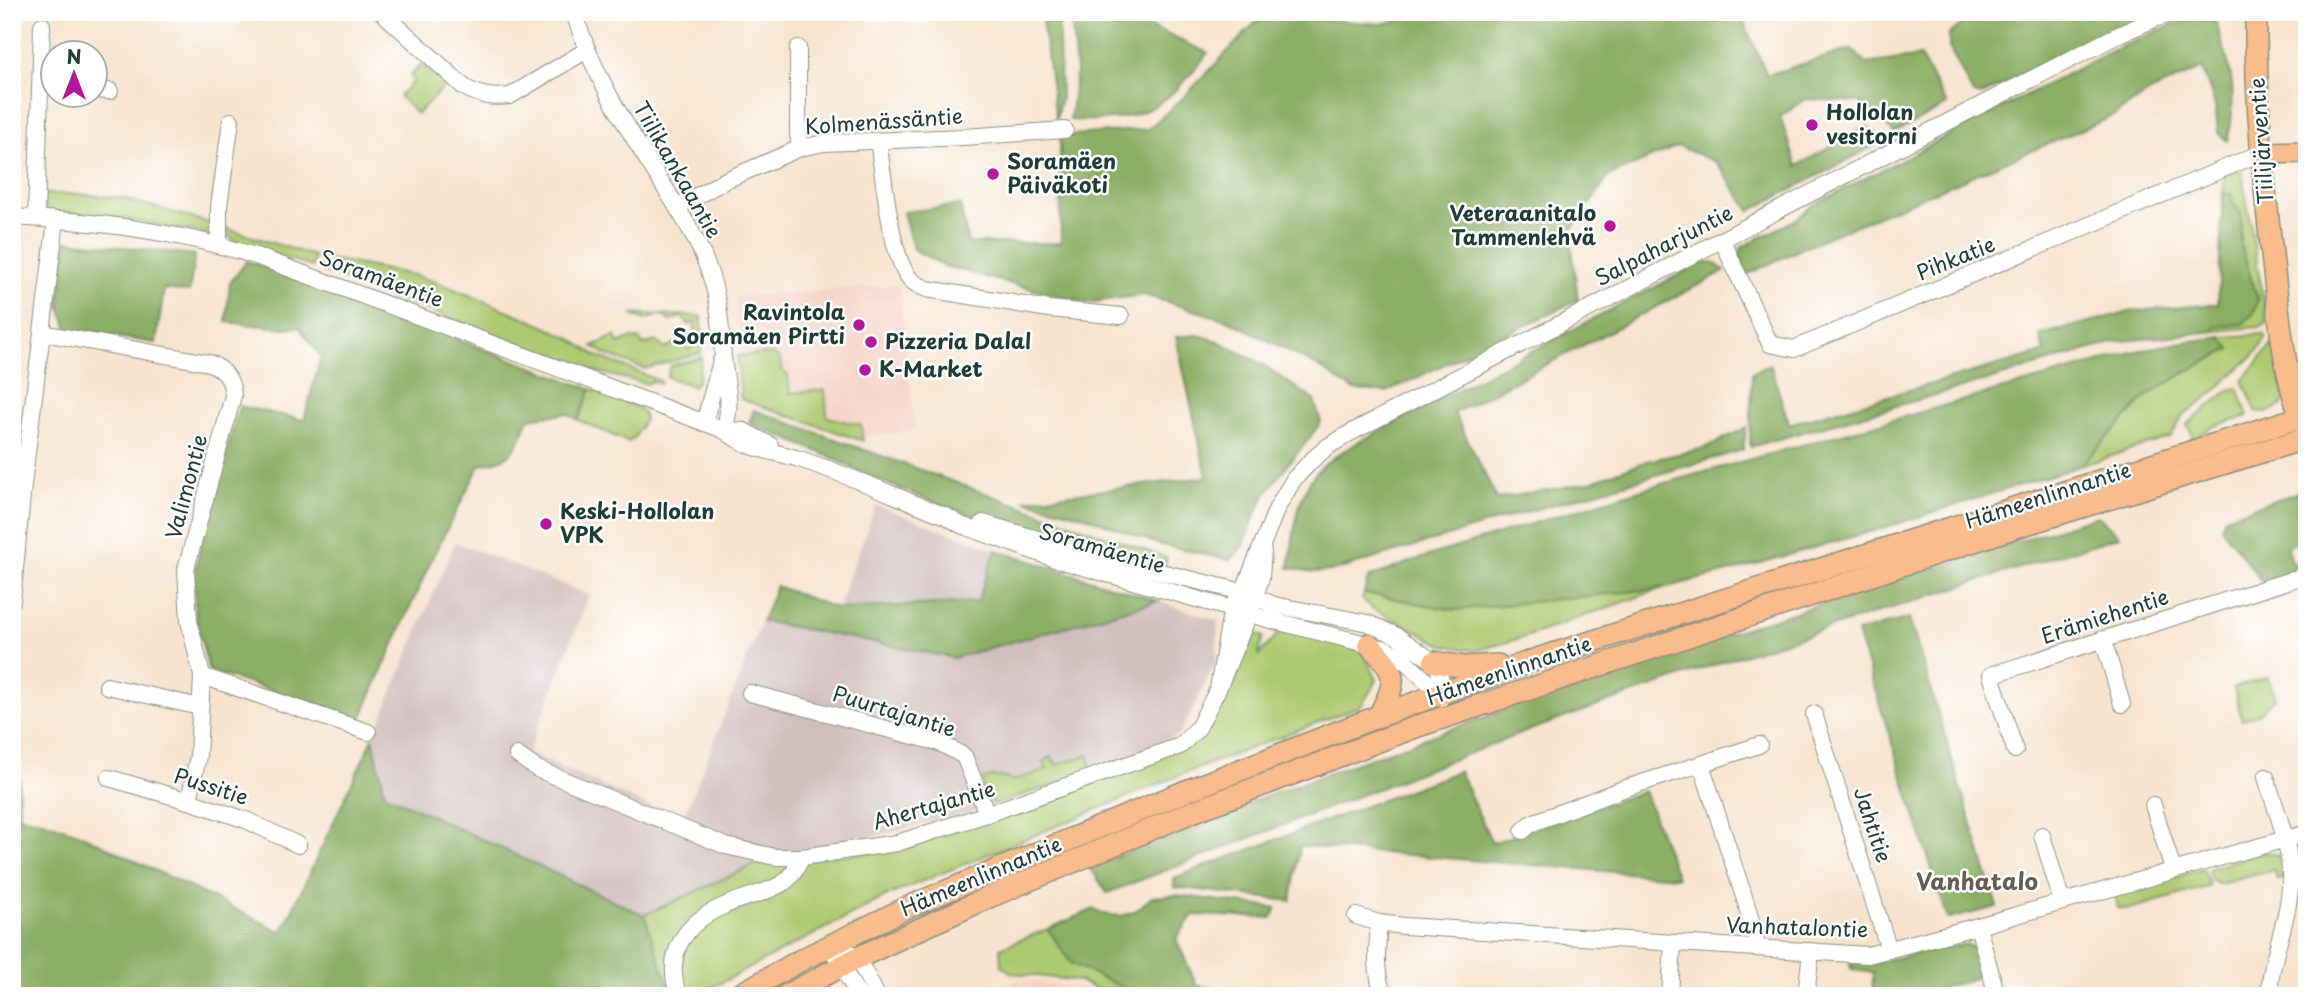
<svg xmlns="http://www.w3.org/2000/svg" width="2319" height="1008" font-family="'Playpen Sans',sans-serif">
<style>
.built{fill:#f6d2c4}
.industrial{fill:#d1bfbe}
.green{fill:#aeca71;stroke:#668452;stroke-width:2}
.forest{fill:#8aae63;stroke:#54764c;stroke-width:2}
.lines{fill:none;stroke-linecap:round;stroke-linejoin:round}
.minor-casing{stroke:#8b9081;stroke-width:18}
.major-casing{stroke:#8b9081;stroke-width:24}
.minor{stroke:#fff;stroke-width:16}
.major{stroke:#f9bc8a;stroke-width:21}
.poi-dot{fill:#b5179e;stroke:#fff;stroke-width:2.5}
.labels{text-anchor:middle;stroke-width:5;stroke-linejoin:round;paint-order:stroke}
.poi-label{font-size:21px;font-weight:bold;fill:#1f3d34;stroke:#fff;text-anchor:start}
.street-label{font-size:21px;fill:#1f3d34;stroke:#fff}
.neighbourhood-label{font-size:23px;font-weight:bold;fill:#645d50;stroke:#fff}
</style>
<rect width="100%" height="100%" fill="#fff"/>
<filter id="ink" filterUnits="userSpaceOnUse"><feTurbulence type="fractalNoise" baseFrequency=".0143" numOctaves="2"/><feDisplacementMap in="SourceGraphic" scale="14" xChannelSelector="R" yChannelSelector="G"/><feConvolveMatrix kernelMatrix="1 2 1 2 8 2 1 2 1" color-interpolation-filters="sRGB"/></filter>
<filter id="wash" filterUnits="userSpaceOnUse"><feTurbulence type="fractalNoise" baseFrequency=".00686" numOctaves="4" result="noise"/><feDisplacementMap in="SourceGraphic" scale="28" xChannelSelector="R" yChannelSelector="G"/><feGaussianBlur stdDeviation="1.57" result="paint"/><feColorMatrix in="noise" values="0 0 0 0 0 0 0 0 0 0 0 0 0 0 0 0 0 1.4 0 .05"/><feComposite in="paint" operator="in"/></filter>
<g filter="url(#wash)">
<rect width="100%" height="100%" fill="#f7e4ce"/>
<!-- built -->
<g class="built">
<path d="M899 285 915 430 861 437 742 398 736 297Z"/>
<path d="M1017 979 1088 989 1097 996H990Z"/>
</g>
<!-- industrial -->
<g class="industrial">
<path d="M876 505 996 550 977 602 837 609Z"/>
<path d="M455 542 589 595 528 753 682 821 762 621 954 658 1158 601 1218 621 1216 662 1180 734 1118 764 978 811 862 839 644 915 385 794 373 738Z"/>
</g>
<!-- green -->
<g class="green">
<path d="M422 64 445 86 417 114 399 96 414 81 410 76Z"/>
<path d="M2236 171 2242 173 2267 323 2259 327 2215 331 2214 327 2243 324 2258 300 2241 247V212L2233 204 2232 194 2223 195 2225 173Z"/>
<path d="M46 194H79L122 198 216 225 212 235 104 215 49 211 43 205 42 198Z"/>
<path d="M225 228 314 256 312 267 235 241 226 234Z"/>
<path d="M320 257 413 275 439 283 526 318 568 337 597 356 661 381 660 384 651 381 648 384 593 371 323 271Z"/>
<path d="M640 314 699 316 702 317 701 353 645 369 607 355 593 346 615 336 619 344 632 338 639 339 643 345 656 341 665 349C677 339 678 344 689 350L695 338V322L690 325 682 317 669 321 665 316 660 315 645 320 632 315Z"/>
<path d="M2263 334 2266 337 2258 351 2208 397 2182 417 2171 437 2080 466 2147 396 2189 370 2230 350 2221 337Z"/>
<path d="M2273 344 2285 400C2280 410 2267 414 2256 411L2243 380Z"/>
<path d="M764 354H772L780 359 782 371 788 375 790 393 825 390 827 417 861 425 863 441 741 399 737 356Z"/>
<path d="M702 357 698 380 693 386 667 377 670 366Z"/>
<path d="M2238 388 2248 416 2215 426 2189 442 2193 436 2187 425 2229 390Z"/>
<path d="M591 389 636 407 642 411 645 419 634 438 628 442 578 420Z"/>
<path d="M1057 519 1167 558 1165 566 1048 539Z"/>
<path d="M1663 588 1525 637 1475 651 1443 645 1373 609 1362 599 1364 593 1454 610Z"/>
<path d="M1287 624 1358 641 1377 680 1361 706 1183 774 889 895 696 996H672L644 915 754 865 909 848 1180 746 1234 684 1250 640 1256 633 1263 637 1258 656Z"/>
<path d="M2267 677 2276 697 2258 714 2242 720 2234 688Z"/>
<path d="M1088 755 1092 772 996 804 985 798 982 780C991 775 1003 776 1012 781L1047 770 1043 761 1052 757 1056 765Z"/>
<path d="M2264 852 2279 855 2284 879 2277 880 2274 870 2220 884 2212 880 2208 872 2210 868Z"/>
<path d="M2203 869 2210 886 2130 909 2118 908 2115 895Z"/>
<path d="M1048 929 1071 963 1140 996H1111L1079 981 1012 973 1001 965 1000 948Z"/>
</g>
<!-- forest -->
<g class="forest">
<path d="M1041 12H1058L1061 98 1056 119Z"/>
<path d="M1071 12H1118L1208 53C1164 110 1142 122 1070 120L1076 72Z"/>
<path d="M1421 12H1739L1767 75 1852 49 1866 64 1920 56 1947 105 1894 133 1860 102 1806 99 1780 117 1797 166 1866 126 1884 141 1750 211 1716 162 1678 146 1609 176 1570 232 1578 300 1387 392 1353 390 1316 365 1230 321 1144 295 1085 303 944 266 913 249 903 212 960 205 968 243H1061L1060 136 1148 129 1184 97 1256 22 1275 16 1381 24 1403 20Z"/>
<path d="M1975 12H2149L1980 96 1973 94 1949 47V35Z"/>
<path d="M2200 19 2217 22C2218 36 2224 46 2227 59 2235 86 2234 114 2227 141L2218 133 2215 105 2202 68 2152 91 2109 118 1807 246 1746 275 1739 255 1742 247 1795 220 1813 205 2112 51 2175 23Z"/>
<path d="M2232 194 2233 204 2241 212V247L2258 300 2254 313 2243 324 2215 327V331L2114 342 1982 382 1750 447 1752 373 1770 364 1789 424 2044 352 2040 335 2132 311 2218 304 2223 195Z"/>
<path d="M67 241 195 255 189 292 164 289 156 343 68 329 59 304Z"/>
<path d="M247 261 591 389 578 420 566 413C553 417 542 414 529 419 515 450 516 459 480 465L433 556 361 718 209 671 196 620 194 572 239 406 304 420 321 357 299 327 283 328 226 322 230 283Z"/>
<path d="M1703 262H1713L1725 271 1454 413 1497 499 1587 483 1647 461 1705 448 1746 428 1743 450 1509 517 1334 571 1312 572 1289 568C1294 537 1295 498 1316 473 1330 456 1360 442 1380 430Z"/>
<path d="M1198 335 1218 341 1262 364 1314 400 1321 422C1301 452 1275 475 1259 507 1249 526 1247 547 1230 560L1158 544 1085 516 1024 500 1207 477 1176 337Z"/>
<path d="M2221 337 2231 349 2189 370 2147 396 2080 466 1880 529 1736 570 1663 588 1454 610 1364 593 1368 578 1415 560 1640 490 2090 365C2133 349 2175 343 2221 337Z"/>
<path d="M754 410 1057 519 1048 539 939 504 868 476 831 457 749 423Z"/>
<path d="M2307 489V539L2287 546 2293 564 2307 560V566L2262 582 2221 527 2225 517Z"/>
<path d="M2098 516 2120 536 1730 659 1530 730 1107 893 1090 867 1277 792 1619 668Z"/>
<path d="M996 550 1158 601 954 658 762 621 776 586 838 609 977 602Z"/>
<path d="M1909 618 1997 907 1948 919 1857 633Z"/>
<path d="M373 738 385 794 644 915 672 996H12V779H19V817L37 819 78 833 282 932Z"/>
<path d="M1459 771 1492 843 1644 791 1677 877 1300 846 1291 901 1174 887V878Z"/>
<path d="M1176 895 1276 908 1272 918 1193 915 1176 939 1197 986 1308 996H1140L1071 963 1048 929 1094 909 1103 914 1121 916 1134 912 1152 897Z"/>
<path d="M1966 944 1974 948 1981 976 1939 989 1937 996H1872L1873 973 1851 969 1850 962H1875Z"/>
</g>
</g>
<g filter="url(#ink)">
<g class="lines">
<!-- minor casing -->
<g class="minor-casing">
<g id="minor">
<path d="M382 12 464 87C480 96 491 98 510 96L587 50"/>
<path d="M574 12C592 74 628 129 662 183 679 211 697 237 708 268 719 297 721 326 723 357 726 385 733 402 724 430"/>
<path d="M798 48V134L800 148"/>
<path d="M94 90 110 91"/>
<path d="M878 142C884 173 890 261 912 281 916 284 922 287 927 289L1049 309 1121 316"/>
<path d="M677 207 726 180 800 148 824 143 963 137 1065 130"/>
<path d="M12 217C96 221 176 231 256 256L724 430C748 450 770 450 799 459 849 475 897 497 946 516L961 525 1055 559 1271 620 1386 649 1401 657 1440 694"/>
<path d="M36 218 42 25"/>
<path d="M1722 240 1770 344 1794 349 2261 153"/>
<path d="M219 245V206L231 121"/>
<path d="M43 333 209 363C225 369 232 379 233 396L186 569 189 621 202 676 198 756 189 801"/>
<path d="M704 423 721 361"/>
<path d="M724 430 744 431 770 445"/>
<path d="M983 523 1095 556 1243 592 1274 605 1368 623 1397 636 1434 662 1440 672 1441 698"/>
<path d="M12 601 23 485 56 220"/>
<path d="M2103 639 2122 704"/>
<path d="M202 676 368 732"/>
<path d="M107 686 200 707"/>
<path d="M1218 689 1232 607 1243 592 1277 508 1294 479 1311 461 1327 447 1350 433 1973 109 2118 35 2157 18 2177 12"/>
<path d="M750 693 940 743 964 756 987 814"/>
<path d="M1814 714 1889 950"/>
<path d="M2015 750 1991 675 2307 575"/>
<path d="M517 755 537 769 726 846 775 857H802L897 843 987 814 1180 746 1198 728 1218 689 1250 612 1261 578 1263 551"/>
<path d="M2266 777C2275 808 2289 840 2290 872 2293 914 2270 954 2269 996"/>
<path d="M109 778 189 801 246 820 298 845"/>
<path d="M2153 805 2173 870"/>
<path d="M1523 831 1532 823 1623 789 1701 764"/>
<path d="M2042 835 2062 902"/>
<path d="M1356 916 1379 923 1404 926 1868 955 1978 926 2307 833"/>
<path d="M1379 923C1377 949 1374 971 1384 996"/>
<path d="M1978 926 1997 996"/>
<path d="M1755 948 1756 939 1746 903 1701 764 1759 745"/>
<path d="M679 996C663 953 686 921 726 905 744 897 765 894 783 883 792 878 797 867 802 857"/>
<path d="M859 996 836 957 835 943C859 954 865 973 877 996"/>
<path d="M1670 996 1673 943"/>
<path d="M1806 996 1811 951"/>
</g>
</g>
<!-- major casing -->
<g class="major-casing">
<g id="major">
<path d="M2256 12C2255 100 2264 186 2274 272 2279 315 2285 392 2307 427"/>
<path d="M2261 153 2307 152"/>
<path d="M1369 644C1398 675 1398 678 1379 716"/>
<path d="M1434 662 1465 667 1498 665"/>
<path d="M737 996 801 960 906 908 1181 793 1379 716 1534 660 2307 415"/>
<path d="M785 996 857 958 989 897 1192 812 1418 726 2013 528 2307 438"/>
</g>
</g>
<!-- minor -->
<use href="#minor" class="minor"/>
<!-- major -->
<use href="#major" class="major"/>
</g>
</g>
<!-- markers -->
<g class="poi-dot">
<circle cx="1812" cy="125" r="7"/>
<circle cx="993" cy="174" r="7"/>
<circle cx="1610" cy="226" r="7"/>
<circle cx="859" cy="325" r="7"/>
<circle cx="871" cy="342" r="7"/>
<circle cx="865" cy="370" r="7"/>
<circle cx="546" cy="524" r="7"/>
</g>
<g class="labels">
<!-- poi labels -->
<g class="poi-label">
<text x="1826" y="120">Hollolan<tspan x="1826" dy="24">vesitorni</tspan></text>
<text x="1007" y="169">Soramäen<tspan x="1007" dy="24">Päiväkoti</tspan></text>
<text x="1596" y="221" text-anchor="end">Veteraanitalo<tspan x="1596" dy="24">Tammenlehvä</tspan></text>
<text x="845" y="320" text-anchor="end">Ravintola<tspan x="845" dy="24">Soramäen Pirtti</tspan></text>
<text x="885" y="349">Pizzeria Dalal</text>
<text x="879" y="377">K-Market</text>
<text x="560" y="519">Keski-Hollolan<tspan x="560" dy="24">VPK</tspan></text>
</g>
<!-- street labels -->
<g class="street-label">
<text transform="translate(884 122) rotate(-4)" y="7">Kolmenässäntie</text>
<text transform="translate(2262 141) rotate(-94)" y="7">Tiilijärventie</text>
<text transform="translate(677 170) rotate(60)" y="7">Tiilikankaantie</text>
<text transform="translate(1664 246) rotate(-27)" y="7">Salpaharjuntie</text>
<text transform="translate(1956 259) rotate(-22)" y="7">Pihkatie</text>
<text transform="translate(381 279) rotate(20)" y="7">Soramäentie</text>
<text transform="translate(187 487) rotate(-75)" y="7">Valimontie</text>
<text transform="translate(2048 496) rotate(-18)" y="7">Hämeenlinnantie</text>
<text transform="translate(1102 549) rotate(16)" y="7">Soramäentie</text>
<text transform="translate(2105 617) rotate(-18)" y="7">Erämiehentie</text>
<text transform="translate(1509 671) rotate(-19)" y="7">Hämeenlinnantie</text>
<text transform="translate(894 712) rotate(17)" y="7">Puurtajantie</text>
<text transform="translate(211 787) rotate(18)" y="7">Pussitie</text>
<text transform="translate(934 806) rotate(-16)" y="7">Ahertajantie</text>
<text transform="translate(1872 825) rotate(72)" y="7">Jahtitie</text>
<text transform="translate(981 877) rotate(-23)" y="7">Hämeenlinnantie</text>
<text transform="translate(1797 928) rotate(2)" y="7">Vanhatalontie</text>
</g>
<!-- neighbourhood labels -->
<g class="neighbourhood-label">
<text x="1977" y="890">Vanhatalo</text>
</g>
</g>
<!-- margin -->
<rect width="2319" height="1008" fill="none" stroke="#fff" stroke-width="42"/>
<!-- north arrow -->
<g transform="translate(74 74)"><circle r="33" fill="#ffffff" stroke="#a5b1ae" stroke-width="2"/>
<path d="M0-5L12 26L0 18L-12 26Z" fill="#b5179e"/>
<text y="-10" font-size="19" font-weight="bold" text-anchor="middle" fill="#1f3d34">N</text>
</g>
</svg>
